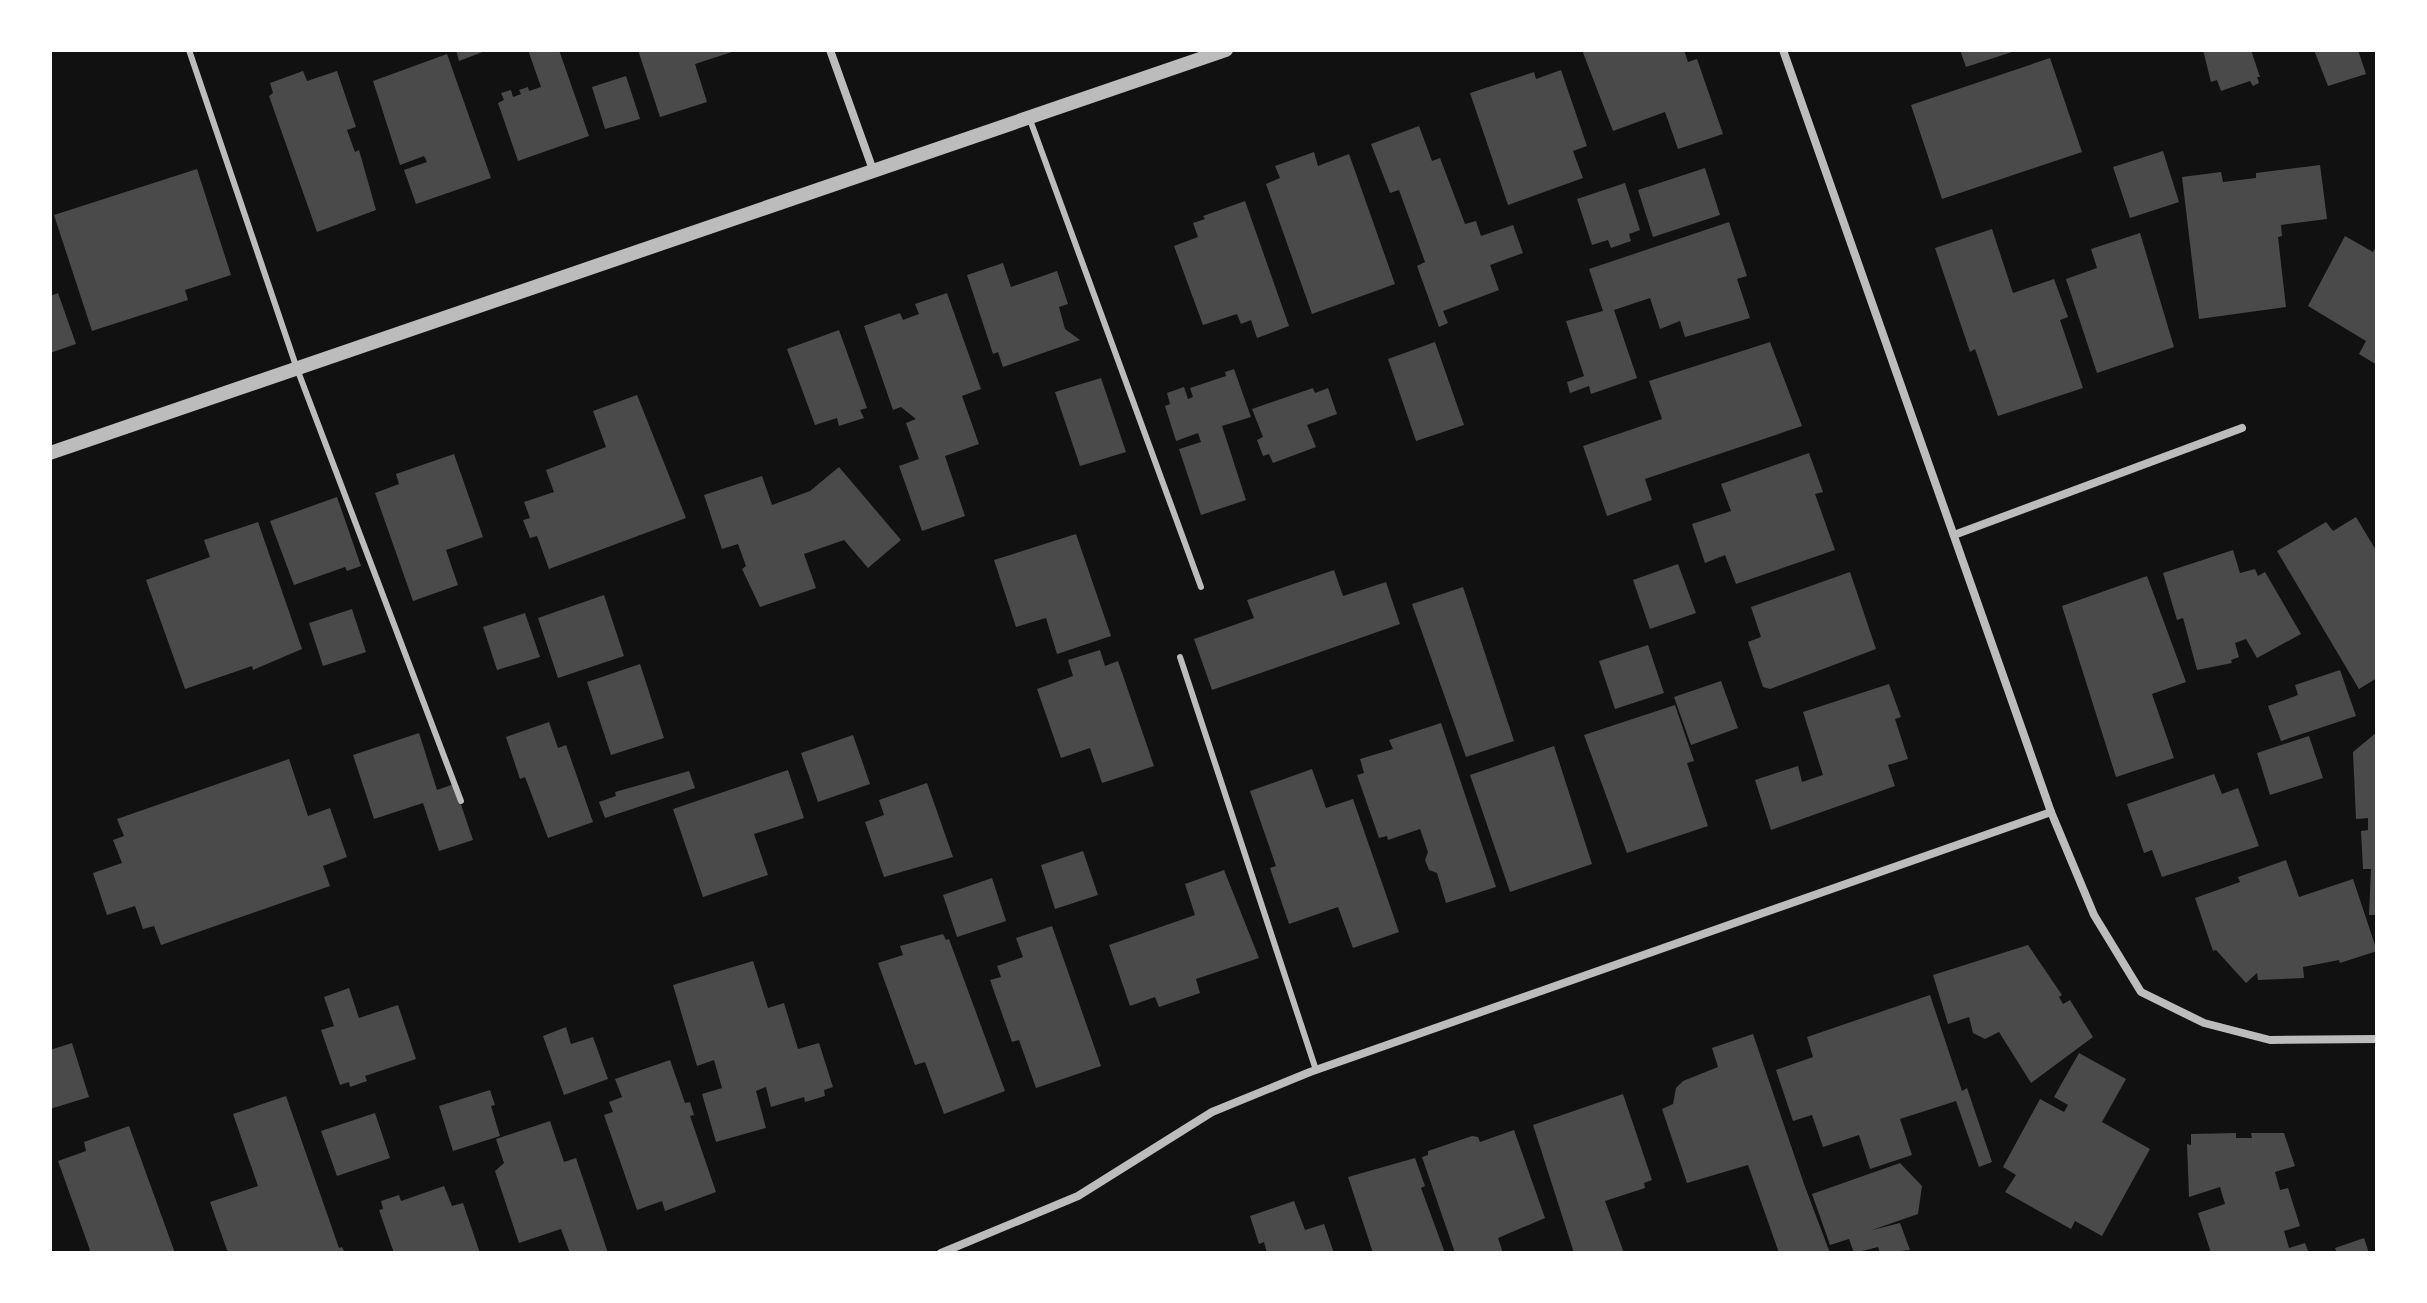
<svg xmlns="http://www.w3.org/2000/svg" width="2427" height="1303" font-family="'Golos Text',sans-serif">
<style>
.building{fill:#4a4a4a}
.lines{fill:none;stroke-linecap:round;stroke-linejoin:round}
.service{stroke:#bcbcbc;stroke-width:6}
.minor{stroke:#bcbcbc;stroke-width:8}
.tertiary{stroke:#bcbcbc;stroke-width:14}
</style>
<rect width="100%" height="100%" fill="#111"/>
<!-- building -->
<g class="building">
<path d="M456 50H488L459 61Z"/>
<path d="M528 50H559L589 136 518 161 498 103 504 100 501 93 511 90 513 97 521 94 519 90 528 87 529 91 541 87Z"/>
<path d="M638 50H735V51L695 64 707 102 660 117Z"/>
<path d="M1582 50H1684L1688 62 1697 59 1723 134 1678 149 1665 112 1613 131Z"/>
<path d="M1960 50H2015V51L1966 67Z"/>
<path d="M2203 50H2251L2260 77H2257L2259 83 2253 86 2250 81 2221 91 2217 80 2211 82Z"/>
<path d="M2314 50H2358L2366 74 2328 86Z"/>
<path d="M447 54 491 178 416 204 404 170 427 162 424 156 400 165 373 81Z"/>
<path d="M2050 58 2082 152 1942 199 1911 105Z"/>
<path d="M1561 70 1587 146 1573 151 1583 178 1508 205 1470 93 1534 72 1536 79Z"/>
<path d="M303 71 307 81 337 71 356 127 347 130 355 152 359 150 376 210 317 232 269 96 273 93 270 83Z"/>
<path d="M626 76 640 119 605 129 592 87Z"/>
<path d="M1419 126 1432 161 1440 158 1465 224 1476 221 1481 236 1513 225 1523 253 1490 265 1499 290 1443 311 1448 323 1439 327 1417 266 1425 262 1399 190 1390 193 1371 144Z"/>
<path d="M2163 151 2179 202 2130 218 2113 167Z"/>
<path d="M1314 152 1318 166 1349 154 1395 284 1312 314 1266 184 1280 178 1275 166Z"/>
<path d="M2320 165 2327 219 2281 225 2282 236 2278 237 2286 307 2199 319 2182 177 2221 172 2223 182 2256 178V173Z"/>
<path d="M1705 168 1720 215 1653 237 1638 190Z"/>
<path d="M197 169 231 275 185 290 188 300 92 331 54 215Z"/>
<path d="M1625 183 1640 230 1629 234 1631 241 1611 248 1608 240 1592 245 1577 199Z"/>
<path d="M1245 201 1289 326 1257 338 1251 320 1241 324 1237 314 1203 325 1174 246 1198 237 1193 223 1205 219 1203 216Z"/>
<path d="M1729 222 1747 276 1737 279 1750 318 1685 337 1680 321 1660 329 1650 298 1614 310 1637 378 1591 394 1589 386 1570 393 1567 382 1584 376 1566 321 1603 311 1589 269Z"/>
<path d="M1992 229 2013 293 2054 279 2068 317 2060 320 2083 388 1998 416 1975 349 1970 352 1935 248Z"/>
<path d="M2140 233 2174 347 2097 373 2066 279 2097 268 2091 249Z"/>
<path d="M2345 236 2373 252 2377 245V365L2359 354 2366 341 2308 306Z"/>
<path d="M1003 263 1011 287 1057 271 1068 304 1059 307 1065 329 1080 340 1003 367 998 352 993 354 967 275Z"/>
<path d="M58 293 76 344 50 353V296Z"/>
<path d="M947 293 981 389 962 396 979 444 945 456 965 516 922 531 899 466 919 459 906 423 916 419 901 407 893 410 864 326 900 313 903 320 919 314 915 304Z"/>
<path d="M839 330 867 408 860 410 864 418 839 426 837 418 815 425 787 349Z"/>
<path d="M1435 342 1464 425 1416 441 1388 359Z"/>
<path d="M1770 342 1802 426 1645 479 1652 500 1607 516 1583 446 1662 419 1649 381Z"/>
<path d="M1234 369 1251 417 1222 426 1246 500 1201 515 1179 449 1201 442 1198 433 1176 441 1165 406 1170 404 1167 393 1184 387 1188 399 1193 397 1190 388 1226 376 1225 372Z"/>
<path d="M1101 378 1126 452 1080 466 1055 392Z"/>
<path d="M1313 388 1315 393 1328 388 1337 414 1307 425 1316 447 1273 463 1269 454 1263 456 1257 440 1263 437 1252 409Z"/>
<path d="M637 395 686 518 549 569 537 536 530 538 523 520 530 518 524 502 554 492 546 470 606 447 593 411Z"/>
<path d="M1809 453 1823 492 1815 494 1835 550 1736 584 1725 555 1705 563 1692 524 1731 511 1721 484Z"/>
<path d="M454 454 483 537 446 550 458 585 413 601 375 493 399 484 396 474Z"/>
<path d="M839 467 901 540 868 568 844 540 804 554 816 588 760 607 742 569 746 566 738 544 722 549 704 495 762 476 772 505 810 491Z"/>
<path d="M337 497 361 566 347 571 345 567 294 585 270 521Z"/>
<path d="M2356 517 2377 552V678L2359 689 2277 551 2326 522 2333 531Z"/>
<path d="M258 522 302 649 253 670 252 666 185 689 146 580 210 557 204 540Z"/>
<path d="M1076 534 1111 636 1057 654 1046 618 1016 627 994 560Z"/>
<path d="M2233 550 2240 573 2255 569 2258 576 2265 572 2301 634 2257 658 2246 639 2235 643 2239 657 2231 660 2232 663 2197 670 2183 618 2177 620 2163 573Z"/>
<path d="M1678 564 1696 613 1650 629 1633 580Z"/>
<path d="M1334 570 1343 596 1386 582 1400 624 1212 690 1194 639 1254 618 1247 600Z"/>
<path d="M1850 572 1876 649 1770 689 1763 687 1748 642 1761 637 1751 607Z"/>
<path d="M2147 576 2186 682 2152 694 2174 758 2116 777 2062 606Z"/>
<path d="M1463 587 1514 741 1466 757 1412 604Z"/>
<path d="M604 595 624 656 558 678 538 618Z"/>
<path d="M352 609 366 652 323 666 309 623Z"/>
<path d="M525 613 540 657 497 670 483 627Z"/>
<path d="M1648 645 1664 693 1615 709 1599 661Z"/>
<path d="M1100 650 1105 666 1118 661 1154 766 1102 783 1090 748 1061 758 1037 689 1073 676 1068 660Z"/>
<path d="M640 664 664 738 611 755 587 682Z"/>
<path d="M2340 670 2356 716 2281 741 2268 706 2298 695 2295 685Z"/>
<path d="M1721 681 1738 728 1691 745 1674 697Z"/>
<path d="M1889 684 1901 717 1895 719 1908 759 1888 765 1895 786 1771 830 1755 780 1798 766 1802 782 1823 775 1803 712Z"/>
<path d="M1675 705 1694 761 1687 763 1708 826 1627 853 1584 735Z"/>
<path d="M549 722 558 748 566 745 593 822 548 838 525 777 520 779 506 737Z"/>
<path d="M1441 723 1496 887 1446 903 1437 873 1429 870 1425 860 1428 852 1420 829 1388 840 1387 836 1379 838 1357 775 1364 773 1360 759 1393 749 1389 740Z"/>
<path d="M2377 732V915H2369L2371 869H2363L2361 831 2368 830V818L2356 819 2353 752Z"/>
<path d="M419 733 437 790 454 784 473 840 439 851 423 803 374 819 353 755Z"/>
<path d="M853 735 870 784 818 802 801 753Z"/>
<path d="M2309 736 2323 778 2270 795 2257 753Z"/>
<path d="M1554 746 1592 864 1510 892 1470 775Z"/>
<path d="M289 759 308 816 330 808 347 857 323 866 330 886 161 945 154 926 143 929 135 906 107 915 93 873 122 863 113 840 124 836 117 819Z"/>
<path d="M1312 769 1326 808 1353 799 1399 932 1353 948 1338 907 1289 924 1270 868 1276 866 1250 791Z"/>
<path d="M788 770 804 818 754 834 768 875 703 897 673 809Z"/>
<path d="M689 771 695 788 605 818 599 802 616 796 615 792Z"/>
<path d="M2214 774 2222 794 2238 788 2259 846 2162 877 2152 850 2144 853 2127 804Z"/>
<path d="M927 783 953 857 884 877 865 822 884 815 879 800Z"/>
<path d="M1083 851 1098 895 1055 909 1041 865Z"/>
<path d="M2286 860 2299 897 2353 879 2377 951 2340 963 2339 960 2303 967 2304 978 2258 980 2257 973 2246 983 2216 950 2213 951 2195 898 2240 882 2238 877Z"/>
<path d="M1224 870 1259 958 1196 979 1200 993 1159 1007 1155 997 1130 1006 1109 945 1195 915 1185 884Z"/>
<path d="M992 878 1006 921 957 937 943 895Z"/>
<path d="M1052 926 1101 1066 1036 1088 1019 1040 1012 1042 990 980 1001 977 997 966 1023 957 1016 938Z"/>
<path d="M943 934 946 940 949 939 1005 1091 944 1114 925 1062 915 1065 878 963 903 955 900 946Z"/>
<path d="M2028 945 2062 995 2059 997 2063 1004 2070 1000 2093 1037 2031 1083 1999 1032 1985 1039 1973 1033 1969 1017 1948 1024 1933 975Z"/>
<path d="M753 961 768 1008 784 1003 798 1049 819 1043 833 1087 824 1090 825 1096 805 1102 804 1097 771 1107 766 1087 756 1091 766 1128 716 1142 702 1094 722 1088 714 1060 697 1066 673 985Z"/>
<path d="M349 988 359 1018 398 1005 416 1059 365 1076 367 1081 350 1087 349 1082 340 1085 321 1030 334 1026 324 997Z"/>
<path d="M1930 995 1962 1091 1967 1088 1992 1162 1979 1167 1956 1101 1900 1119 1912 1155 1870 1169 1859 1135 1823 1147 1812 1115 1793 1121 1776 1070 1813 1057 1807 1037Z"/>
<path d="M566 1027 571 1044 593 1037 608 1079 564 1095 543 1036Z"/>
<path d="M1753 1034 1804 1184 1830 1253H1779L1748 1165 1687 1183 1662 1109 1673 1104 1676 1088 1683 1081 1718 1067 1712 1048Z"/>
<path d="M72 1043 89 1097 50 1109V1050Z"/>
<path d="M2079 1053 2126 1079 2102 1122 2150 1149 2102 1236 2075 1221 2071 1229 2005 1192 2016 1175 2003 1167 2040 1099 2064 1112 2068 1105 2054 1097Z"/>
<path d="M670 1060 685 1103 690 1102 694 1115 690 1116 716 1192 665 1211 662 1201 637 1210 604 1115 613 1112 609 1102 622 1097 615 1079Z"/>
<path d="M490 1090 495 1105 491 1106 500 1136 453 1151 439 1106Z"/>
<path d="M1623 1094 1652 1180 1644 1183 1645 1188 1605 1201 1624 1253H1574L1533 1125Z"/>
<path d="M286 1096 339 1248 342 1247 345 1253H228L210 1202 258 1186 233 1114Z"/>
<path d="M375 1113 390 1158 337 1176 321 1131Z"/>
<path d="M550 1121 564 1162 576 1158 608 1253H570L561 1229 519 1243 495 1171 504 1163 496 1139Z"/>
<path d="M129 1126 175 1253H91L58 1161 86 1151 84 1142Z"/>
<path d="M1514 1130 1545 1218 1498 1238 1503 1253H1455L1422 1157 1428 1155V1151L1472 1136 1478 1137 1480 1142Z"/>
<path d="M2236 1133V1138H2252L2251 1133H2284L2295 1166 2275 1172 2280 1190 2288 1188 2300 1226 2284 1231 2289 1248 2305 1243 2309 1253H2211L2198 1213 2225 1204 2220 1187 2189 1197 2187 1144 2191 1145V1134Z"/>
<path d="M1415 1158 1425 1186 1421 1188 1445 1253H1373L1348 1177Z"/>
<path d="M1900 1163 1922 1186 1918 1214 1872 1230 1900 1223 1910 1250 1880 1253 1878 1247 1854 1253 1849 1239 1830 1245 1812 1194Z"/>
<path d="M444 1186 452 1206 463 1203 480 1253H394L379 1210 383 1209 381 1201 399 1195 401 1201Z"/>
<path d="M1294 1201 1305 1230 1324 1224 1334 1253H1267L1264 1242 1259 1244 1250 1216Z"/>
<path d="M2364 1238 2369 1253H2337L2335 1248Z"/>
</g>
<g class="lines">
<!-- service -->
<g class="service">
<path d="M189 50 296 366 461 801"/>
<path d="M1029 117 1201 587"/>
<path d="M1180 657 1316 1070"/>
</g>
<!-- minor -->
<g class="minor">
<path d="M830 50 873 170"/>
<path d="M1783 50 2051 812 2094 915 2141 992 2204 1023 2270 1040 2377 1039"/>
<path d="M1954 535 2242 428"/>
<path d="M941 1253 1078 1196 1212 1112 1310 1072 2051 812"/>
</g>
<!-- tertiary -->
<path class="tertiary" d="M50 453 1226 50"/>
</g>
<!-- border -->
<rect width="2427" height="1303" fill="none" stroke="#ffffff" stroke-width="104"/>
</svg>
